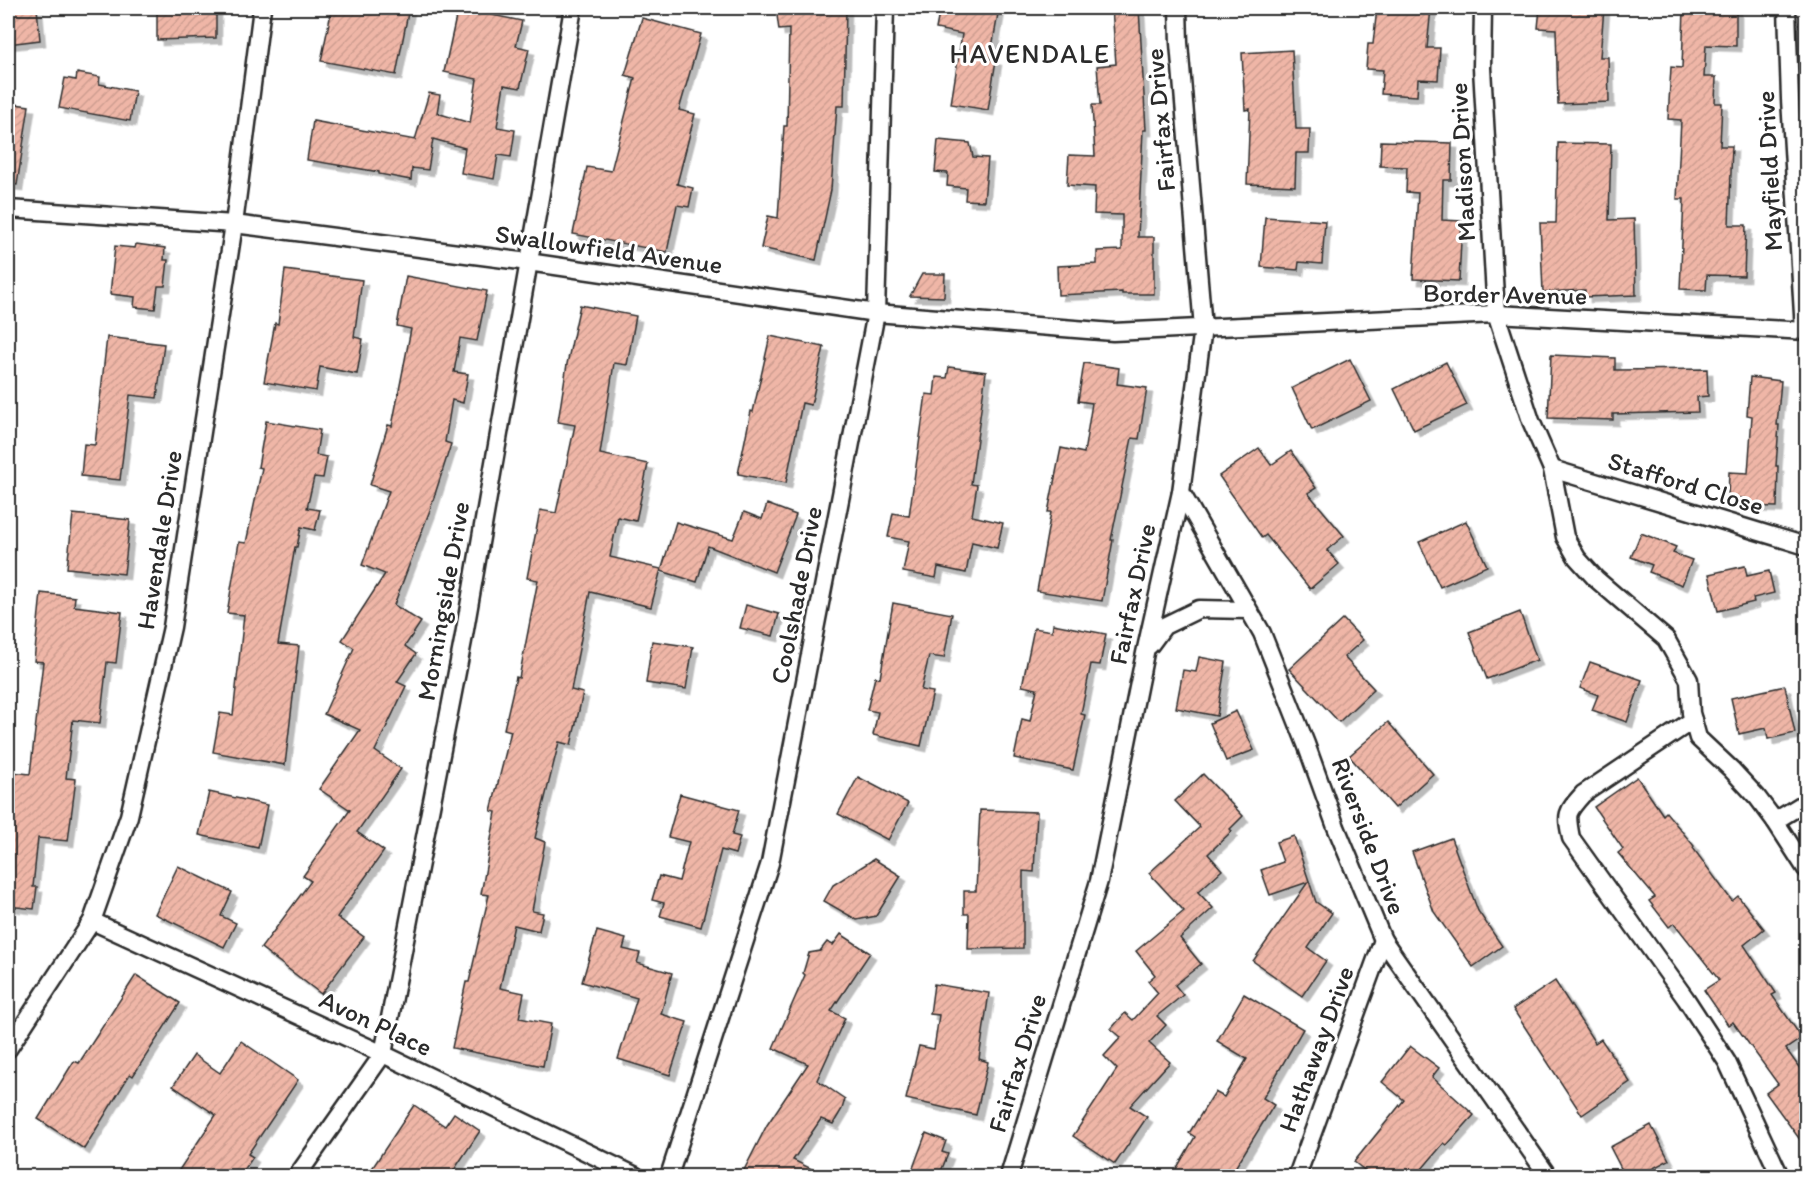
<svg xmlns="http://www.w3.org/2000/svg" width="1814" height="1184" font-family="Itim,sans-serif">
<style>
.building{fill:url(#building-hatch);stroke:#2b2b2b;stroke-width:1.5;filter:url(#shadow)}
.lines{fill:none;stroke-linecap:round;stroke-linejoin:round}
.minor-casing{stroke:#2b2b2b;stroke-width:21}
.minor{stroke:#fff;stroke-width:16}
.labels{text-anchor:middle;stroke-width:6;stroke-linejoin:round;paint-order:stroke}
.street-label{font-size:26px;fill:#2b2b2b;stroke:#fff}
.neighbourhood-label{font-size:27px;letter-spacing:1.5px;fill:#2b2b2b;stroke:#fff}
</style>
<defs>
<pattern id="building-hatch" width="6" height="6" patternUnits="userSpaceOnUse" patternTransform="scale(1.5)"><rect width="6" height="6" fill="#efb6a7"/><path d="M-1 1l2-2M0 6l6-6M5 7l2-2" fill="none" stroke="#cd9d90"/></pattern>
<filter id="shadow"><feDropShadow dx="5.5" dy="5.5" stdDeviation="0" flood-color="#0004"/></filter>
</defs>
<rect width="100%" height="100%" fill="#fff"/>
<filter id="ink" filterUnits="userSpaceOnUse"><feTurbulence type="fractalNoise" baseFrequency=".0167" numOctaves="2"/><feDisplacementMap in="SourceGraphic" scale="12" xChannelSelector="R" yChannelSelector="G"/><feConvolveMatrix kernelMatrix="1 2 1 2 8 2 1 2 1" color-interpolation-filters="sRGB"/></filter>
<g filter="url(#ink)">
<!-- building -->
<g class="building">
<path d="M8 8H37L40 40 8 44Z"/>
<path d="M157 8H216V38L157 40Z"/>
<path d="M332 8H409L396 75 321 61Z"/>
<path d="M458 8 522 21 516 46 529 49 520 88 504 85 497 127 515 130 511 157 498 155 494 179 461 173 465 148 433 139 428 170 412 168 411 180 379 174V172L307 160 313 121 415 140 429 93 440 95 437 113 470 123 477 79 444 72Z"/>
<path d="M776 8H846L844 106H837L831 190 816 260 761 248 768 216 778 218 784 126H787L789 29 779 30Z"/>
<path d="M940 8H999L990 59 996 60 988 110 951 104 962 34 936 29Z"/>
<path d="M1112 8H1139L1146 130H1143L1138 237H1154V294H1122V292L1058 295 1057 266 1097 264V251L1122 250V215L1094 214 1095 187 1067 185 1069 155 1095 156 1092 105H1100L1097 66 1116 64Z"/>
<path d="M1377 8H1431L1427 48H1440L1438 80 1418 79 1417 96 1381 94 1383 70 1366 69 1368 44H1373Z"/>
<path d="M1540 8H1604L1600 57H1608L1609 102 1558 104 1556 29 1538 28Z"/>
<path d="M1684 8H1736V46L1706 45 1704 77H1716L1715 103H1722L1720 146H1732L1729 225H1746L1744 276 1707 275 1706 290 1680 289 1684 199H1677L1681 120 1668 119 1671 67 1682 68Z"/>
<path d="M642 18 701 34 679 110 695 114 677 184 693 188 689 207 677 205 667 252 573 234 587 167 611 171 635 78 625 75Z"/>
<path d="M1292 50 1296 129H1310L1309 153H1296L1295 186 1247 184 1250 109 1245 110 1242 53Z"/>
<path d="M77 73 100 77 99 84 135 91 130 121 59 108 65 78 76 80Z"/>
<path d="M8 103 29 106 17 185 8 184Z"/>
<path d="M938 140 970 143 973 157 988 158 984 201 965 200 966 188 947 186 948 173 935 172Z"/>
<path d="M1381 141 1452 143 1451 180H1443L1442 220 1462 221 1459 281 1413 279 1418 193 1406 192 1407 167 1380 166Z"/>
<path d="M1558 143 1611 144 1609 220 1634 219 1636 295 1585 297V290L1543 292 1540 223H1556Z"/>
<path d="M1265 217 1325 221 1322 264 1299 262 1298 270 1261 267Z"/>
<path d="M136 244 165 248 164 260H168L165 286H158L155 309 134 307 135 297 110 294 115 246 135 248Z"/>
<path d="M285 270 362 280 354 337 363 339 357 374 320 367 316 391 264 382 275 323 278 324Z"/>
<path d="M922 274H945L944 297 910 296Z"/>
<path d="M406 276 487 291 477 341 460 338 454 372 468 374 463 403 452 400 445 442 451 444 430 510 394 605 421 622 405 646 416 654 397 682 406 686 375 751 401 769 357 832 384 851 337 917 364 937 321 994 261 948 311 881 303 876 350 810 319 789 360 730 324 714 354 648 342 640 385 574 362 565 389 491 370 485 388 425 392 426 411 329 397 326Z"/>
<path d="M580 305 636 316 627 365 614 363 600 454 648 464 636 521 618 517 610 557 661 569 651 607 590 592 571 690 583 693 571 745 559 742 535 838 545 842 532 911 543 913 539 931 514 925 500 988 524 993 519 1018 551 1024 543 1066 452 1048 466 982H469L489 895 481 894 496 812 491 811 511 731 504 729 516 677 519 678 538 580 527 578 540 510 556 513 575 425 558 422 567 364Z"/>
<path d="M770 336 824 347 811 405 802 403 786 483 738 474 751 411 753 412Z"/>
<path d="M107 337 164 344 157 398 130 395 120 480 81 476 84 444 95 445Z"/>
<path d="M1551 355 1615 358V370L1707 369 1708 396 1697 397 1698 412 1613 414V420L1548 418Z"/>
<path d="M1350 359 1371 401 1312 430 1292 388Z"/>
<path d="M1446 362 1467 405 1414 430 1394 389Z"/>
<path d="M1084 363 1119 368 1117 384 1147 388 1139 439 1132 438 1111 540H1113L1102 601 1037 591 1051 512H1048L1061 448 1084 453 1092 403 1078 401Z"/>
<path d="M949 367 986 372 971 484 977 485 972 516 1003 523 997 548 972 542 966 573 938 567 936 578 903 572 909 541 888 537 893 513 909 516 926 394 934 395 936 377 947 378Z"/>
<path d="M1750 377 1781 381 1777 425H1779L1776 466H1778L1777 507 1742 506V498H1728L1729 472 1748 473 1752 416 1747 415Z"/>
<path d="M266 421 320 430 316 455 327 457 323 478 314 477 307 508 320 510 315 530 301 527 297 547H295L278 644 299 646 285 765 213 752 220 713 233 715 244 615 227 613 239 542 246 543 262 468 258 467Z"/>
<path d="M1259 448 1271 465 1291 451 1316 488 1308 493 1344 536 1327 550 1339 564 1310 589 1266 535 1262 538 1219 476Z"/>
<path d="M767 504 796 515 774 572 708 546 697 582 661 571 676 522 733 539 744 512 762 519Z"/>
<path d="M73 514 130 520 124 574 67 568Z"/>
<path d="M1466 521 1487 566 1440 587 1419 542Z"/>
<path d="M1641 533 1676 547 1673 553 1692 560 1682 585 1649 572 1652 565 1631 557Z"/>
<path d="M1745 566 1747 576 1769 571 1774 593 1753 598 1754 602 1718 611 1709 574Z"/>
<path d="M41 593 75 597 74 606 122 612 116 663 107 662 100 723 73 720 66 778 76 779 68 841 38 838 33 887H37L34 909 8 906V813L12 772 30 774 43 662 34 661Z"/>
<path d="M893 603 952 614 944 658 929 656 921 690 933 692 921 746 873 735 878 712 867 710 875 677 880 678Z"/>
<path d="M746 605 779 614 773 636 740 628Z"/>
<path d="M1520 612 1537 660 1487 679 1469 632Z"/>
<path d="M1343 619 1363 640 1344 657 1374 689 1339 722 1289 669Z"/>
<path d="M1053 624 1106 634 1100 665 1091 664 1081 714 1085 715 1073 770 1014 758 1022 719 1030 721 1037 689 1022 686 1034 628 1052 631Z"/>
<path d="M652 641 693 647 686 689 646 683Z"/>
<path d="M1199 657 1226 662 1217 716 1176 708 1183 670 1196 672Z"/>
<path d="M1590 662 1642 680 1627 722 1592 710 1598 695 1580 688Z"/>
<path d="M1785 686 1795 733 1768 739 1766 728 1739 734 1731 698Z"/>
<path d="M1236 711 1254 750 1226 761 1210 723Z"/>
<path d="M1388 722 1433 774 1395 808 1349 756Z"/>
<path d="M1203 774 1243 816 1230 829 1232 831 1208 854 1222 870 1198 892 1213 908 1180 938 1201 964 1175 985 1183 995 1157 1016 1166 1025 1149 1043 1170 1062 1130 1106 1147 1117 1115 1164 1073 1136 1117 1069 1104 1056 1121 1037 1111 1029 1125 1013 1133 1020 1158 993 1148 981 1155 975 1136 951 1184 911 1149 873 1200 827 1175 801Z"/>
<path d="M858 777 908 803 888 840 838 814Z"/>
<path d="M1637 777 1663 815 1666 812 1694 846 1693 848 1732 901 1738 896 1764 929 1744 945 1776 993 1772 995 1802 1038 1786 1049 1806 1077V1148L1766 1093 1778 1084 1733 1022 1728 1025 1704 990 1719 980 1674 923 1669 927 1649 901 1655 897 1618 853 1623 849 1594 807Z"/>
<path d="M209 792 267 805 258 848 199 835Z"/>
<path d="M680 794 739 810 732 835 740 837 735 854 721 850 701 927 660 916 664 903 652 900 659 876 679 881 689 842 668 837Z"/>
<path d="M980 810 1037 812 1034 872 1023 871V948L968 949 969 914H964V891H976Z"/>
<path d="M1294 836 1316 902 1332 913 1308 948 1326 961 1302 996 1253 961 1308 882 1270 895 1261 870 1283 862 1276 842Z"/>
<path d="M1451 838 1478 911 1502 946 1473 967 1434 912 1412 852Z"/>
<path d="M874 859 901 876 876 916 857 920 824 901 833 885Z"/>
<path d="M178 866 232 892 221 916 236 923 224 947 155 914Z"/>
<path d="M597 931 626 939 623 949 640 953 637 963 672 973 661 1014 687 1022 670 1075 618 1059 637 998 582 982Z"/>
<path d="M841 934 870 953 831 1011 845 1018 817 1080 845 1099 842 1109 833 1124 821 1119 793 1160 826 1176H741L767 1125 808 1064 773 1048 805 975 803 973 809 953 820 951 827 942 833 945Z"/>
<path d="M136 975 180 1003 133 1076 130 1074 84 1149 38 1119 74 1061 79 1063Z"/>
<path d="M1555 981 1595 1043 1601 1039 1630 1082 1582 1115 1513 1009Z"/>
<path d="M934 984 989 993 979 1059 988 1062 976 1115 906 1099 919 1046 934 1049 939 1015 930 1014Z"/>
<path d="M1244 994 1303 1029 1263 1098 1274 1105 1230 1176H1172L1195 1137 1189 1133 1215 1092 1224 1097 1247 1059 1217 1041Z"/>
<path d="M241 1041 298 1080 248 1154 253 1157 240 1176H175L216 1115 173 1086 194 1055 220 1073Z"/>
<path d="M1410 1046 1439 1068 1432 1077 1474 1115 1447 1145 1444 1143 1416 1176H1372L1354 1162 1404 1100 1382 1082Z"/>
<path d="M414 1105 445 1126 454 1113 480 1131 450 1176H367Z"/>
<path d="M1651 1125 1669 1160 1638 1176H1625L1610 1147Z"/>
<path d="M926 1133 946 1141 942 1152 948 1154 939 1176H910Z"/>
</g>
<g class="lines">
<!-- minor casing -->
<g class="minor-casing">
<g id="minor">
<path d="M1483 8 1482 68 1496 314 1531 421 1552 469 1565 537 1577 558 1596 579 1666 639 1689 680 1691 713 1698 738 1731 769 1757 797 1775 821 1806 869"/>
<path d="M1787 8 1790 99 1804 331"/>
<path d="M8 209 234 224 528 262 876 313 1113 332 1496 314 1806 331"/>
<path d="M1552 469 1806 546"/>
<path d="M1181 492 1262 633 1306 744 1336 827 1383 940 1548 1176"/>
<path d="M1150 645 1164 626 1199 609 1248 610"/>
<path d="M1693 720 1583 794C1566 813 1566 813 1571 838L1686 999 1727 1062 1780 1176"/>
<path d="M1775 821 1806 802"/>
<path d="M92 921 383 1054 636 1176"/>
<path d="M8 1049 92 921 129 816 172 627 234 224 262 8"/>
<path d="M297 1176 383 1054 463 641 573 8"/>
<path d="M669 1176 770 863 876 313 885 8"/>
<path d="M1009 1176 1099 881 1145 653 1181 492 1203 328 1179 43 1178 8"/>
<path d="M1297 1176 1383 940"/>
</g>
</g>
<!-- minor -->
<use href="#minor" class="minor"/>
</g>
</g>
<g class="labels">
<!-- street labels -->
<g class="street-label">
<text transform="translate(1160 120) rotate(-95)" y="9">Fairfax Drive</text>
<text transform="translate(1462 162) rotate(-93)" y="9">Madison Drive</text>
<text transform="translate(1769 171) rotate(-93)" y="9">Mayfield Drive</text>
<text transform="translate(609 249) rotate(8)" y="9">Swallowfield Avenue</text>
<text transform="translate(1505 294) rotate(1)" y="9">Border Avenue</text>
<text transform="translate(1686 483) rotate(17)" y="9">Stafford Close</text>
<text transform="translate(159 540) rotate(-81)" y="9">Havendale Drive</text>
<text transform="translate(1132 594) rotate(-78)" y="9">Fairfax Drive</text>
<text transform="translate(796 595) rotate(-79)" y="9">Coolshade Drive</text>
<text transform="translate(443 601) rotate(-80)" y="9">Morningside Drive</text>
<text transform="translate(1369 836) rotate(69)" y="9">Riverside Drive</text>
<text transform="translate(376 1023) rotate(25)" y="9">Avon Place</text>
<text transform="translate(1316 1049) rotate(-70)" y="9">Hathaway Drive</text>
<text transform="translate(1017 1063) rotate(-73)" y="9">Fairfax Drive</text>
</g>
<!-- neighbourhood labels -->
<g class="neighbourhood-label">
<text x="1030" y="63">HAVENDALE</text>
</g>
</g>
<!-- margin -->
<rect width="1814" height="1184" fill="none" stroke="#fff" stroke-width="30"/>
<rect x="15" y="15" width="1784" height="1154" fill="none" stroke="#2b2b2b" stroke-width="2" filter="url(#ink)"/>
</svg>
